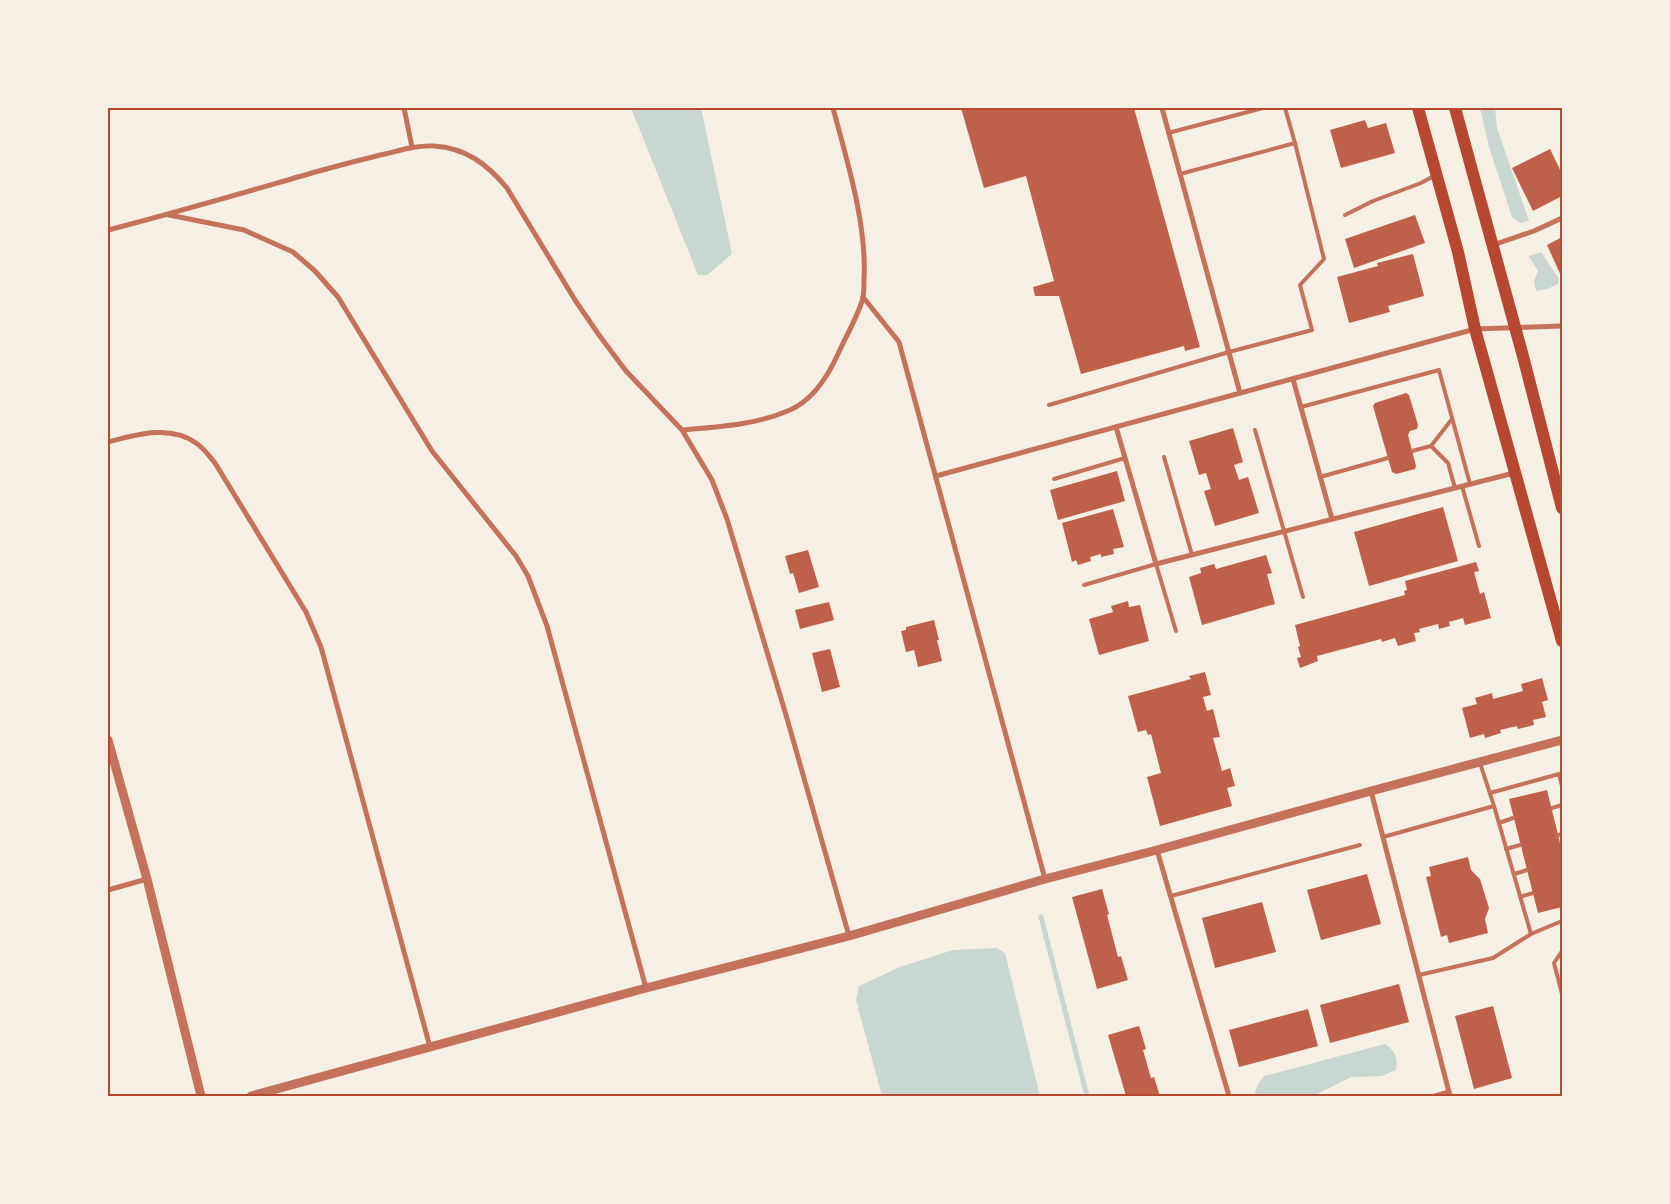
<svg xmlns="http://www.w3.org/2000/svg" width="1670" height="1204" font-family="Commissioner,sans-serif">
<style>
.water{fill:#c9d6d2}
.lines{fill:none;stroke-linecap:round;stroke-linejoin:round}
.stream{stroke:#c9d6d2;stroke-width:5}
.building{fill:#bf614a}
.service{stroke:#c5725c;stroke-width:4}
.minor{stroke:#c5725c;stroke-width:5}
.tertiary{stroke:#c5725c;stroke-width:9}
.primary{stroke:#b5482f;stroke-width:12}
.neatline{fill:none;stroke:#b5482f;stroke-width:2}
</style>
<rect width="100%" height="100%" fill="#f6efe4"/>
<!-- water -->
<g class="water">
<path d="M631 108H701L732 254 707 275H698Z"/>
<path d="M1480 108H1495L1497 128 1529 221 1520 223 1512 217 1489 147Z"/>
<path d="M1541 252 1559 279 1558 284 1547 289 1536 291 1534 281 1538 271 1529 256Z"/>
<path d="M996 948 1005 953 1040 1096H882L856 1000 859 986 900 967 953 950Z"/>
<path d="M1385 1044C1395 1051 1398 1057 1396 1070L1382 1076 1351 1077 1313 1096H1254L1258 1084 1264 1076Z"/>
</g>
<g class="lines">
<!-- stream -->
<path class="stream" d="M1041 917 1087 1096"/>
</g>
<!-- building -->
<g class="building">
<path d="M961 108H1134L1200 347 1185 351 1184 346 1081 374 1059 296H1035L1033 287 1054 281 1026 176 984 188Z"/>
<path d="M1365 120 1368 128 1386 123 1395 153 1341 168 1330 130Z"/>
<path d="M1550 149 1562 174V196L1533 211 1512 168Z"/>
<path d="M1415 215 1425 243 1354 268 1345 239Z"/>
<path d="M1562 237V278L1547 245Z"/>
<path d="M1413 254 1424 296 1388 306 1390 312 1349 323 1337 277 1378 266 1377 263Z"/>
<path d="M1406 393 1409 395 1418 425 1417 429 1410 431 1408 435 1416 466 1415 469 1396 474 1392 472 1373 406 1375 403Z"/>
<path d="M1233 428 1243 462 1234 465 1239 480 1248 477 1259 513 1215 526 1204 491 1211 489 1206 473 1199 475 1189 441Z"/>
<path d="M1117 471 1125 501 1058 520 1050 490Z"/>
<path d="M1443 507 1458 561 1369 586 1354 532Z"/>
<path d="M1113 509 1124 547 1113 549 1114 554 1101 557V554L1090 557 1091 561 1078 565 1076 560 1072 562 1062 523Z"/>
<path d="M808 550 819 587 799 593 793 573 790 574 785 556Z"/>
<path d="M1266 555 1272 573 1267 574 1275 604 1202 625 1189 577 1201 573 1200 568 1214 564 1216 569Z"/>
<path d="M1476 562 1479 571 1474 572 1480 594 1484 592 1491 618 1465 625 1463 618 1449 622 1450 626 1439 629 1438 624 1419 629 1420 632 1414 633 1416 641 1398 646 1395 638 1382 642 1381 639 1317 656 1318 661 1300 668 1297 658 1301 657 1298 647 1300 646 1295 625 1405 595 1404 591 1407 590 1405 581Z"/>
<path d="M1128 601 1129 607 1140 605 1149 641 1099 655 1089 619 1113 612 1111 606Z"/>
<path d="M829 602 834 620 800 629 795 610Z"/>
<path d="M934 620 939 640H937L942 661 918 667 914 650 906 652 901 631 906 630V627Z"/>
<path d="M830 649 840 687 822 692 812 653Z"/>
<path d="M1205 672 1211 695 1203 697 1207 711 1213 709 1220 737 1213 738 1222 771 1230 768 1235 786 1227 788 1232 806 1160 826 1147 777 1161 773 1151 734 1148 735 1146 730 1138 732 1128 696 1191 679 1189 676Z"/>
<path d="M1542 678 1548 700 1542 702 1546 717 1533 720 1534 725 1518 729 1517 726 1500 730 1501 733 1485 738 1484 734 1470 738 1462 708 1477 704 1475 698 1492 693 1493 699 1523 691 1521 684Z"/>
<path d="M1547 790 1562 851V907L1538 913 1509 799Z"/>
<path d="M1468 857 1471 870 1480 879 1489 908 1485 919 1488 933 1449 943 1447 935 1441 937 1426 877 1431 876 1429 867Z"/>
<path d="M1367 874 1381 924 1321 940 1307 890Z"/>
<path d="M1102 889 1109 914 1107 915 1118 957 1121 956 1128 980 1097 989 1072 897Z"/>
<path d="M1262 902 1276 952 1215 968 1202 918Z"/>
<path d="M1399 984 1409 1022 1330 1043 1320 1005Z"/>
<path d="M1493 1006 1512 1078 1474 1089 1455 1016Z"/>
<path d="M1308 1009 1318 1046 1239 1067 1229 1030Z"/>
<path d="M1139 1026 1146 1049 1143 1050 1151 1078 1154 1077 1160 1096H1126L1108 1035Z"/>
</g>
<g class="lines">
<!-- service -->
<g class="service">
<path d="M1285 108 1295 143"/>
<path d="M1168 133 1263 108"/>
<path d="M1345 215 1373 201 1421 183 1434 176"/>
<path d="M1049 405 1229 352 1312 330 1300 285 1324 259 1295 143 1180 174"/>
<path d="M1301 407 1439 370 1470 484"/>
<path d="M1255 430 1303 597"/>
<path d="M1431 446 1448 463 1455 488"/>
<path d="M1412 451 1431 446 1452 419"/>
<path d="M1164 457 1192 555"/>
<path d="M1320 477 1388 458"/>
<path d="M1054 479 1125 458"/>
<path d="M1462 486 1479 546"/>
<path d="M1084 585 1156 564 1176 631"/>
<path d="M1480 763 1494 806 1531 934"/>
<path d="M1490 793 1559 774 1562 786"/>
<path d="M1552 808 1562 805"/>
<path d="M1499 823 1513 818"/>
<path d="M1558 835 1562 834"/>
<path d="M1383 837 1494 806"/>
<path d="M1506 849 1520 845"/>
<path d="M1514 874 1527 870"/>
<path d="M1171 896 1360 845"/>
<path d="M1520 897 1533 893"/>
<path d="M1562 951 1554 963 1562 994"/>
<path d="M1419 975 1493 958 1531 934 1562 921"/>
</g>
<!-- minor -->
<g class="minor">
<path d="M404 108 412 147"/>
<path d="M1162 108 1240 393"/>
<path d="M169 215 244 230 293 252 315 271 338 297 432 451 516 556 528 576 547 626 646 988"/>
<path d="M108 230C178 212 249 191 319 171 341 165 363 159 385 154 401 150 417 145 434 146 466 148 487 164 507 188L575 300 599 335 626 371 682 430 712 480 727 519 786 715 849 936"/>
<path d="M1493 245 1534 231 1562 218"/>
<path d="M863 297 899 342 1045 879"/>
<path d="M1293 379 1332 519"/>
<path d="M1116 427 1156 564 1514 473"/>
<path d="M682 430C718 427 756 425 790 410 813 400 828 376 838 354 846 336 858 316 863 298 864 292 864 285 864 279 867 224 847 161 833 108"/>
<path d="M108 442C135 435 170 424 196 443 204 448 209 456 215 463L306 612 321 647 430 1047"/>
<path d="M936 476 1475 329 1562 326"/>
<path d="M1371 791 1450 1096"/>
<path d="M1157 850 1229 1096"/>
<path d="M108 890 147 879"/>
<path d="M1435 1096 1449 1092"/>
</g>
<!-- tertiary -->
<g class="tertiary">
<path d="M108 740 147 879 201 1096"/>
<path d="M251 1096 646 988 849 936 1045 879 1157 850 1371 791 1562 740"/>
</g>
<!-- primary -->
<g class="primary">
<path d="M1418 108 1458 252 1475 329 1562 641"/>
<path d="M1455 108 1524 360 1562 508"/>
</g>
</g>
<!-- border -->
<rect width="1670" height="1204" fill="none" stroke="#f6efe4" stroke-width="218"/>
<rect x="109" y="109" width="1452" height="986" class="neatline"/>
</svg>
